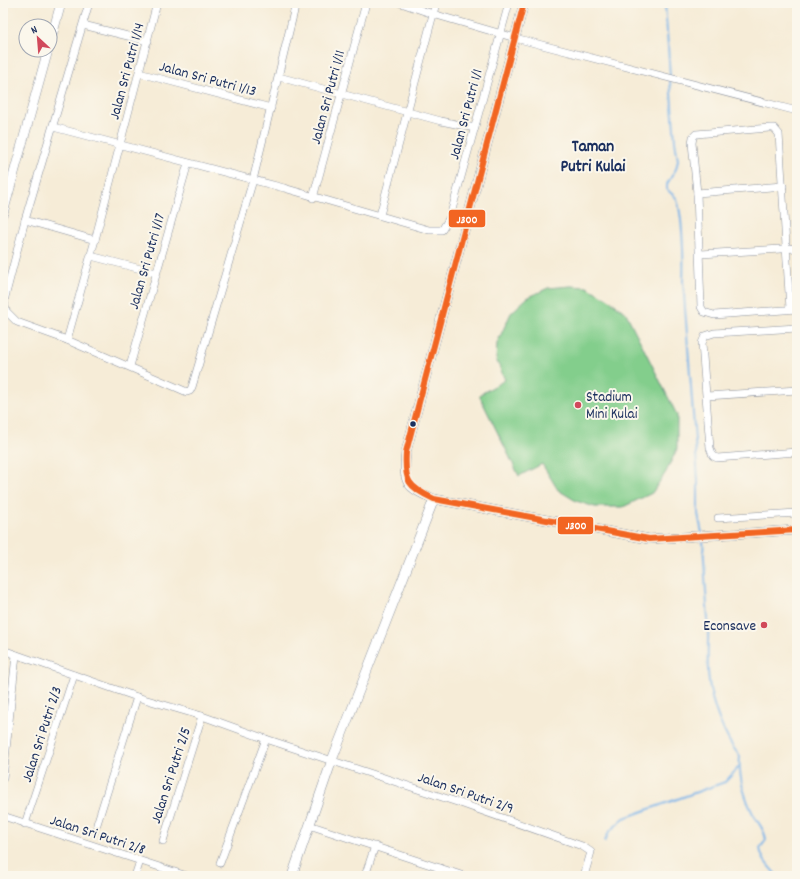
<svg xmlns="http://www.w3.org/2000/svg" width="800" height="879" font-family="Dekko,sans-serif">
<style>
.green{fill:#83ce8c;stroke:#4f7e75}
.lines{fill:none;stroke-linecap:round;stroke-linejoin:round}
.stream{stroke:#77b3e9;stroke-width:2}
.street-casing{stroke:#888e9a;stroke-width:8}
.secondary-casing{stroke:#888e9a;stroke-width:10}
.street{stroke:#fff;stroke-width:7}
.secondary{stroke:#fff;stroke-width:9}
.bus-1-casing{stroke:#fbf7ec;stroke-width:9}
.bus-1{stroke:#f26522;stroke-width:6}
.poi-dot{fill:#d1495b;stroke:#fbf7ec;stroke-width:1.5}
.bus-dot{fill:#1b2f5e;stroke:#fbf7ec;stroke-width:1.5}
.labels{text-anchor:middle;stroke-width:4;stroke-linejoin:round;paint-order:stroke}
.street-label{font-size:15px;fill:#1b2f5e;stroke:#fbf7ec}
.poi-label{font-size:15px;fill:#1b2f5e;stroke:#fbf7ec;text-anchor:start}
.quarter-label{font-size:17px;font-weight:bold;fill:#1b2f5e;stroke:#fbf7ec}
.line-badge{stroke:#fbf7ec;stroke-width:1.5}
.badge-label{font-size:11px;text-anchor:middle;font-weight:bold;fill:#fff}
</style>
<rect width="100%" height="100%" fill="#fbf7ec"/>
<filter id="ink" filterUnits="userSpaceOnUse"><feTurbulence type="fractalNoise" baseFrequency=".025" numOctaves="2"/><feDisplacementMap in="SourceGraphic" scale="8" xChannelSelector="R" yChannelSelector="G"/><feConvolveMatrix kernelMatrix="1 2 1 2 8 2 1 2 1" color-interpolation-filters="sRGB"/></filter>
<filter id="wash" filterUnits="userSpaceOnUse"><feTurbulence type="fractalNoise" baseFrequency=".012" numOctaves="4" result="noise"/><feDisplacementMap in="SourceGraphic" scale="16" xChannelSelector="R" yChannelSelector="G"/><feGaussianBlur stdDeviation="0.9" result="paint"/><feColorMatrix in="noise" values="0 0 0 0 0 0 0 0 0 0 0 0 0 0 0 0 0 1.4 0 .05"/><feComposite in="paint" operator="in"/></filter>
<g filter="url(#wash)">
<rect width="100%" height="100%" fill="#f6ecd7"/>
<!-- green -->
<path class="green" d="M571 286 587 287 607 298 626 313 677 415V449L666 472 652 493 623 507H595L576 501 558 490 542 464 519 476 479 395 505 380 496 359 497 343 511 313 527 298 548 288Z"/>
<g class="lines">
<!-- stream -->
<g class="stream">
<path d="M665 3 670 76"/>
<path d="M670 81 675 141 678 160 676 169 667 184V189C670 193 674 195 676 198 683 211 684 265 683 281L698 480V514L702 533"/>
<path d="M703 538C704 565 706 593 708 620 709 640 706 661 709 681 711 703 725 740 740 756 738 776 745 798 754 816 759 824 765 830 766 840L760 848C761 860 770 867 777 876"/>
<path d="M605 841 609 832 624 818 725 782 739 767"/>
</g>
</g>
</g>
<g filter="url(#ink)">
<g class="lines">
<!-- street casing -->
<g class="street-casing">
<g id="street">
<path d="M89 3 25 220 4 301 6 311 17 322 67 340 187 392 190 391 192 387 253 180 296 3"/>
<path d="M401 3 433 14 515 38 797 111"/>
<path d="M83 25 148 41"/>
<path d="M139 73 271 108"/>
<path d="M279 77 441 121 475 128"/>
<path d="M53 127 284 188 429 230H442L450 217 509 3"/>
<path d="M697 193 783 186"/>
<path d="M313 198 366 3"/>
<path d="M380 215 436 3"/>
<path d="M25 220 95 240"/>
<path d="M701 254 797 248"/>
<path d="M91 256 156 273"/>
<path d="M790 309 779 134 774 128H770L696 134 693 137 692 143 697 193 701 307 704 312 714 315 797 309"/>
<path d="M797 328 714 333 705 336 702 343 710 448 713 456 717 458 797 452"/>
<path d="M67 340 95 240 157 3"/>
<path d="M130 366 188 163"/>
<path d="M707 396 797 390"/>
<path d="M718 518 797 513"/>
<path d="M3 650 137 697 202 716 266 739 460 803 582 846 591 852 584 876"/>
<path d="M3 778 16 655"/>
<path d="M3 816 187 876"/>
<path d="M25 824 74 675"/>
<path d="M97 824 137 697"/>
<path d="M309 825 464 876"/>
<path d="M163 841 202 716"/>
<path d="M220 863 266 739"/>
<path d="M135 876 140 861"/>
<path d="M365 876 375 846"/>
<path d="M437 876 440 868"/>
</g>
</g>
<!-- secondary casing -->
<g class="secondary-casing">
<g id="secondary">
<path d="M524 3 406 452C403 483 406 487 434 499L649 539 797 530"/>
<path d="M50 43 61 3"/>
<path d="M3 213 48 50"/>
<path d="M292 876 332 760 434 499"/>
</g>
</g>
<!-- street -->
<use href="#street" class="street"/>
<!-- secondary -->
<use href="#secondary" class="secondary"/>
<!-- bus-1 casing -->
<g class="bus-1-casing">
<path id="bus-1" d="M524 3 406 452C404 481 408 487 434 499L649 539 797 530"/>
</g>
<!-- bus-1 -->
<use href="#bus-1" class="bus-1"/>
</g>
</g>
<!-- markers -->
<g class="poi-dot">
<circle cx="578" cy="405" r="4"/>
<circle cx="764" cy="625" r="4"/>
</g>
<circle class="bus-dot" cx="413" cy="424" r="3.5"/>
<g class="labels">
<!-- street labels -->
<g class="street-label">
<text transform="translate(126 71) rotate(-75)" y="5">Jalan Sri Putri 1/14</text>
<text transform="translate(208 78) rotate(15)" y="5">Jalan Sri Putri 1/13</text>
<text transform="translate(327 97) rotate(-75)" y="5">Jalan Sri Putri 1/11</text>
<text transform="translate(465 114) rotate(-75)" y="5">Jalan Sri Putri 1/1</text>
<text transform="translate(146 261) rotate(-74)" y="5">Jalan Sri Putri 1/17</text>
<text transform="translate(41 734) rotate(-72)" y="5">Jalan Sri Putri 2/3</text>
<text transform="translate(170 775) rotate(-72)" y="5">Jalan Sri Putri 2/5</text>
<text transform="translate(466 792) rotate(19)" y="5">Jalan Sri Putri 2/9</text>
<text transform="translate(98 834) rotate(18)" y="5">Jalan Sri Putri 2/8</text>
</g>
<!-- poi labels -->
<g class="poi-label">
<text x="586" y="401">Stadium<tspan x="586" dy="17">Mini Kulai</tspan></text>
<text x="756" y="630" text-anchor="end">Econsave</text>
</g>
<!-- quarter labels -->
<g class="quarter-label">
<text x="593" y="151">Taman<tspan x="593" dy="20">Putri Kulai</tspan></text>
</g>
</g>
<g class="line-badge">
<rect x="448" y="209" width="38" height="19" rx="4" fill="#f26522"/>
<rect x="557" y="516" width="37" height="19" rx="4" fill="#f26522"/>
</g>
<g class="badge-label">
<text x="467" y="223">J300</text>
<text x="576" y="529">J300</text>
</g>
<!-- margin -->
<rect width="800" height="879" fill="none" stroke="#fbf7ec" stroke-width="16"/>
<!-- north arrow -->
<g transform="translate(38 38) rotate(334)"><circle r="19" fill="#fbf7ec" stroke="#a1a7b3"/>
<path d="M0-3L7 15L0 10L-7 15Z" fill="#d1495b"/>
<text y="-6" font-size="11" font-weight="bold" text-anchor="middle" fill="#1b2f5e">N</text>
</g>
</svg>
